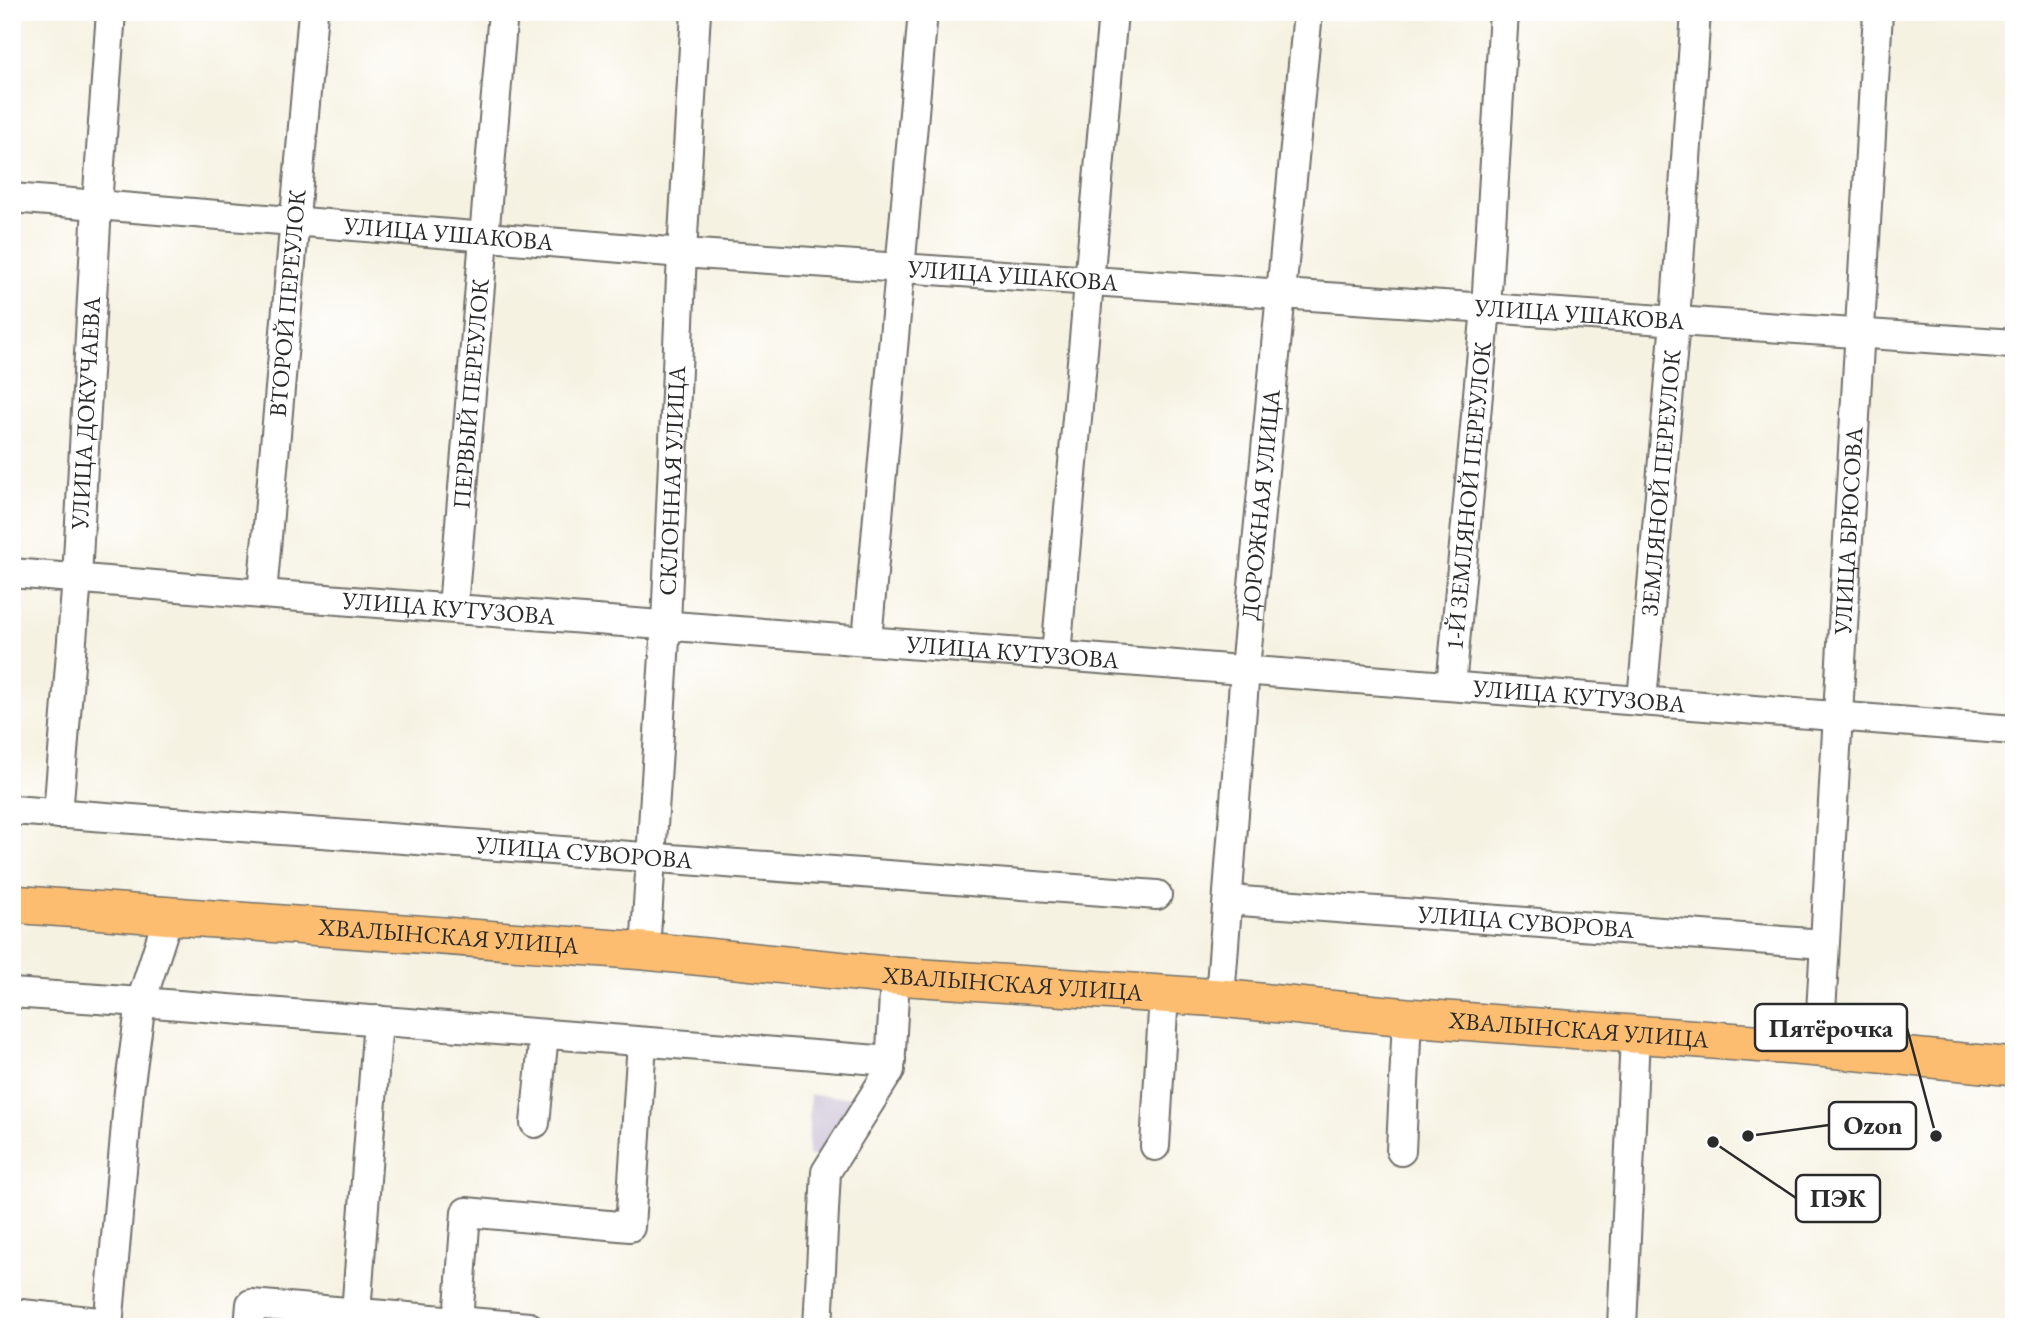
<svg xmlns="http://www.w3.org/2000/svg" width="2026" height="1339" font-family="'EB Garamond',serif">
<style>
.industrial{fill:#cbbfd5}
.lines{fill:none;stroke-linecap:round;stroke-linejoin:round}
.minor-casing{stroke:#72716b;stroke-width:32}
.major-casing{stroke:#72716b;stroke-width:40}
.minor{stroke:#fff;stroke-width:28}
.major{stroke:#fcbd6f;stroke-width:37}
.labels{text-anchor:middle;stroke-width:5;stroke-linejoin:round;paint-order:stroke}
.street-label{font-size:24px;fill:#2b2b2b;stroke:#fff}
.leader{fill:none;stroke:#2b2b2b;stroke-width:2.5}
.callout-dot{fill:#2b2b2b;stroke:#fff;stroke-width:2.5}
.callout{fill:#fff;stroke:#2b2b2b;stroke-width:2.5}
.callout-label{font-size:26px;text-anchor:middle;font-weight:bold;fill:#2b2b2b}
</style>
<rect width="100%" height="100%" fill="#fff"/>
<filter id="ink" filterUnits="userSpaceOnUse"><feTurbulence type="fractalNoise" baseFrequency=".0143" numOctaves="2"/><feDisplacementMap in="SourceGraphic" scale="14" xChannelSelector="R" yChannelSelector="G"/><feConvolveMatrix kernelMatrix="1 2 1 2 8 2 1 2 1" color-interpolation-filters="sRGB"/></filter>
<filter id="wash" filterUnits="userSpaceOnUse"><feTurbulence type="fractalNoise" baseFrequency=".00686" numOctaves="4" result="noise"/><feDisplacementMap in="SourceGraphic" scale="28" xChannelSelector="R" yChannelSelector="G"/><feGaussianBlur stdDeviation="1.57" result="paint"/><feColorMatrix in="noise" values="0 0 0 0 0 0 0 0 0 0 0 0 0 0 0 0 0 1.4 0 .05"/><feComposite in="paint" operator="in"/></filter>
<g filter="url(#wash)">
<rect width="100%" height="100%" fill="#f6f2e2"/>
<!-- industrial -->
<path class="industrial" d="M810 1095 866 1098 827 1157 808 1156Z"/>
</g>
<g filter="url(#ink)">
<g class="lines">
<!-- minor casing -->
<g class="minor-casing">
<g id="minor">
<path id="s1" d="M12 198 682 253 2014 344"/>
<path id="s2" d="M12 573 262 594 2014 730"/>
<path id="s3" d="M262 594 313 12"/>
<path id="s4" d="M453 607 503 12"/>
<path d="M867 640 923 12"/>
<path d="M1056 655 1113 12"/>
<path id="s5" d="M1451 686 1486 308 1504 12"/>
<path id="s6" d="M1642 701 1675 321 1696 12"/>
<path id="s7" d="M12 810 1157 895"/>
<path id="s8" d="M58 814 77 578 97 205 111 12"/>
<path id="s9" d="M1228 900 1824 944"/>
<path id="s10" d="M645 951 666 624 682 253 696 12"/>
<path d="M12 993 141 1002 168 917"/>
<path id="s11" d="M1220 998 1245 669 1308 12"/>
<path id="s12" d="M1819 1048 1878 12"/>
<path d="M535 1123 544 1034"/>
<path d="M1155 1146 1164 994"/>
<path d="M1401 1151 1407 1017"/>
<path d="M12 1313 109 1323"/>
<path d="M356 1313 378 1020"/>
<path d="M458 1321 466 1212 630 1227 642 1042"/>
<path d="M108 1327 129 1091 141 1002 891 1061"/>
<path d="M249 1327 251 1304 529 1327"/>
<path d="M818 1327 826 1172 890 1070 895 976"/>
<path d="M1622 1327 1635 1036"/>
</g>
</g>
<!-- major casing -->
<g class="major-casing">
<g id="major">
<path id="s13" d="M12 904 645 951 895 976 1220 998 1407 1017 1819 1048 2014 1067"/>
</g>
</g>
<!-- minor -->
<use href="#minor" class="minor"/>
<!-- major -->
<use href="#major" class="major"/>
</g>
</g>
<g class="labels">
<!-- street labels -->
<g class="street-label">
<text dy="8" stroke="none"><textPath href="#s1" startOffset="438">УЛИЦА УШАКОВА</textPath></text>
<text dy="8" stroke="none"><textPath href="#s1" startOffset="1004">УЛИЦА УШАКОВА</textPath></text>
<text dy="8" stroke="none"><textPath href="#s3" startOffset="292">ВТОРОЙ ПЕРЕУЛОК</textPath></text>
<text dy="8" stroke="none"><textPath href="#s1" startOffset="1572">УЛИЦА УШАКОВА</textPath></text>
<text dy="8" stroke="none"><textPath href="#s4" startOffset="214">ПЕРВЫЙ ПЕРЕУЛОК</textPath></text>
<text dy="8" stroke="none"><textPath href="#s8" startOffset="402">УЛИЦА ДОКУЧАЕВА</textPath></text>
<text dy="8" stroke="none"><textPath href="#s10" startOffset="471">СКЛОННАЯ УЛИЦА</textPath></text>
<text dy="8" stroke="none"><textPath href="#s6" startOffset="219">ЗЕМЛЯНОЙ ПЕРЕУЛОК</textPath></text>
<text dy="8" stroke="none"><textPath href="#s5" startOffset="191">1-Й ЗЕМЛЯНОЙ ПЕРЕУЛОК</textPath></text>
<text dy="8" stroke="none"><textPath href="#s11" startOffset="495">ДОРОЖНАЯ УЛИЦА</textPath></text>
<text dy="8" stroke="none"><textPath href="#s12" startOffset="518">УЛИЦА БРЮСОВА</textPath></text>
<text dy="8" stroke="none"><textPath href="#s2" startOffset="438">УЛИЦА КУТУЗОВА</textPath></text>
<text dy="8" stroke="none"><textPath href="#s2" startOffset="1004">УЛИЦА КУТУЗОВА</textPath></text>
<text dy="8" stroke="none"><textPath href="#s2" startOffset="1572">УЛИЦА КУТУЗОВА</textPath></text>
<text dy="8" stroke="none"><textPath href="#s7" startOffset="574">УЛИЦА СУВОРОВА</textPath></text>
<text dy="8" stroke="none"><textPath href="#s9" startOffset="299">УЛИЦА СУВОРОВА</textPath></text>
<text dy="8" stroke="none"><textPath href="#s13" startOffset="438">ХВАЛЫНСКАЯ УЛИЦА</textPath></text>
<text dy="8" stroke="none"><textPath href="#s13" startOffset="1004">ХВАЛЫНСКАЯ УЛИЦА</textPath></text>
<text dy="8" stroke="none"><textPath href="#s13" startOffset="1572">ХВАЛЫНСКАЯ УЛИЦА</textPath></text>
</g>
</g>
<!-- callouts -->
<path class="leader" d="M1936 1136L1907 1028M1748 1136L1829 1125M1713 1142L1796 1198"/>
<g class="callout-dot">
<circle cx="1936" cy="1136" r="7"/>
<circle cx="1748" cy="1136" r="7"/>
<circle cx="1713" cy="1142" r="7"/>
</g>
<g class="callout">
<rect x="1755" y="1004" width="152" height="47" rx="7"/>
<rect x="1829" y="1102" width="87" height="47" rx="7"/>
<rect x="1796" y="1175" width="84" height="47" rx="7"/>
</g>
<g class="callout-label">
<text x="1831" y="1037">Пятёрочка</text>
<text x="1873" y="1134">Ozon</text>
<text x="1838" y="1207">ПЭК</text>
</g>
<!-- margin -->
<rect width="2026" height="1339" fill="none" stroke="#fff" stroke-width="42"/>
</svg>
